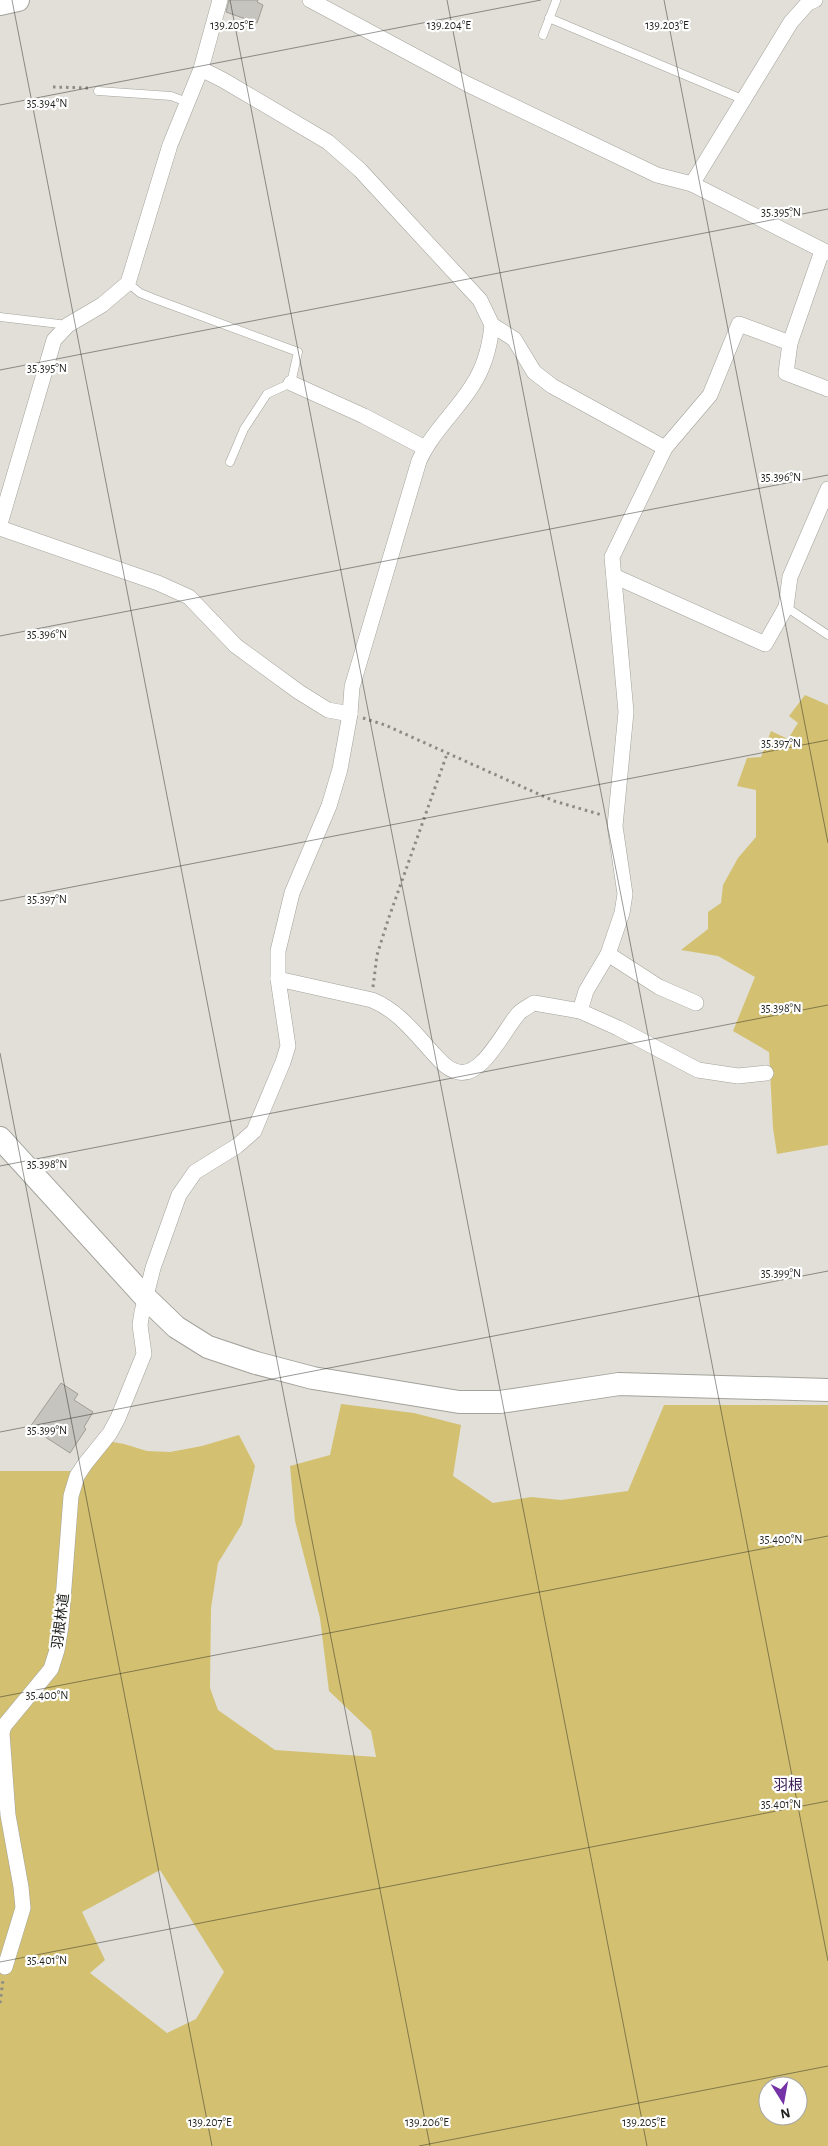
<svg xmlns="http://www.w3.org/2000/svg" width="828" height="2146" font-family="'Alegreya Sans','Noto Sans JP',sans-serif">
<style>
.green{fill:#d3c171;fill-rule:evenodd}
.building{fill:#c6c4be;stroke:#9e9d96}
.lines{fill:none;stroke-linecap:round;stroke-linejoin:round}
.lane-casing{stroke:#a3a29b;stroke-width:9}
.street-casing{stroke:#a3a29b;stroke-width:16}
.secondary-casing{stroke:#a3a29b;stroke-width:24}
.path{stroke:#8c8b86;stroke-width:3;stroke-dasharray:2.5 4;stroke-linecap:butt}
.lane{stroke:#fff;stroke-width:8}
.street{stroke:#fff;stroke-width:15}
.secondary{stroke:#fff;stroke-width:22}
.ticks{fill:none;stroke:#1e1e1b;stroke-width:1;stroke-opacity:0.45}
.labels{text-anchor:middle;stroke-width:4.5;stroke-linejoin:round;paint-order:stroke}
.street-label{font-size:14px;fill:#1e1e1b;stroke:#fff}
.neighbourhood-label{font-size:15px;fill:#3c1d55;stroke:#fff}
.ticks-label{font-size:12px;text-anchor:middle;fill:#1e1e1b;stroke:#fff;stroke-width:4.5;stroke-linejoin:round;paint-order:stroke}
</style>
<rect width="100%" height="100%" fill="#e1dfd8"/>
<!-- green -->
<g class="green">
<path d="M805 695 828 705V1145L777 1154 773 1128 769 1052 733 1031 755 977 718 956 681 950 708 929V912L721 903 723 885 738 858 756 837V790L737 786 747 758 761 757 771 731 788 739 798 723 789 716Z"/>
<path d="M341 1404 414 1413 461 1425 453 1476 493 1503 531 1497 561 1500 628 1491 664 1405H828V2146H0V1471H80L96 1439 124 1444 147 1451 170 1452 202 1446 239 1435 255 1466 242 1524 218 1563 211 1608 210 1688 218 1710 275 1750 376 1757 371 1731 329 1691 320 1618 295 1521 290 1466 330 1455ZM160 1870 224 1972 196 2019 167 2033 90 1973 105 1960 82 1912ZM768 2086H798V2116H768Z"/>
</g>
<!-- building -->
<g class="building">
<path d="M229 0H258L257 2 263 5 257 23 226 12Z"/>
<path d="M61 1383 78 1394 74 1400 93 1412 84 1427 86 1429 70 1453 30 1427Z"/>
</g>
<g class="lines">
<!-- lane casing -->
<g class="lane-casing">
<g id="lane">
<path d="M549 18 742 99"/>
<path d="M543 35 556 1"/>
<path d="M98 91 171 96 187 102"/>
<path d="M128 283 140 293 155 299 298 352 291 383 267 394 244 429 230 462"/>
<path d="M0 317 68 325"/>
<path d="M786 607 828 635"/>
</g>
</g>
<!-- street casing -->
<g class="street-casing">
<g id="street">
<path d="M310 0 467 84 657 175 692 184 828 253"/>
<path d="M201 69 223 80 328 142 360 170 480 300 492 325 514 339 534 372 552 386 665 448"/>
<path d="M692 184 791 22 808 3 815 0"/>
<path d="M822 251 790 343 786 373 828 389"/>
<path d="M291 383 364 416 425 448"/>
<path d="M0 524 54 340 68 325 102 305 128 283 170 145 201 69 220 0"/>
<path d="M0 528 158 583 189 597 236 646 299 692 328 710 350 714"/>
<path d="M614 576 765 644 786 607 790 577 828 489"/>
<path d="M608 954 659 987 696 1003"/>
<path d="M278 979 372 1000C397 1010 414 1032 432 1052 439 1059 445 1068 455 1071 481 1082 504 1029 519 1013 523 1009 529 1006 534 1003L580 1011 618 1028 698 1070 738 1076 766 1073"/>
<path d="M580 1011 586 991 608 954 622 913 625 894 615 826 626 712 612 557 665 448 710 395 739 324 790 343"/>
<path d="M5 1967 23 1908 21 1887 8 1815 2 1733 4 1726 51 1669 57 1650 61 1626 71 1496 77 1476 85 1464 110 1433 118 1418 144 1354 140 1325 142 1312 153 1268 179 1195 195 1172 237 1146 254 1131 283 1062 288 1046 278 979V951L292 893 329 806 340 769 350 714 352 687 419 461C432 432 455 413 472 386 484 368 490 345 492 325"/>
</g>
</g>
<!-- secondary casing -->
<g class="secondary-casing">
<g id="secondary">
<path d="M0 4 18 0"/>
<path d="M0 1138 145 1297 176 1327 208 1347 256 1363 313 1378 459 1402H500L619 1384 828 1390"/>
</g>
</g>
<!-- path -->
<g class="path">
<path d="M53 87 89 88"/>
<path d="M363 718 385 725 554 801 602 815"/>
<path d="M373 987 377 955 388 920 447 754"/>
<path d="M0 2003 3 1980"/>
</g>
<!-- lane -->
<use href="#lane" class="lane"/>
<!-- street -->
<use href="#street" class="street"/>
<!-- secondary -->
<use href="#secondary" class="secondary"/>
</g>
<!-- ticks -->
<path class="ticks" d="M12 0 430 2146M230 0 647 2146M447 0 828 1961M664 0 828 843M0 105 541 0M0 370 828 209M0 636 828 475M0 901 828 740M0 1053 212 2146M0 1166 828 1005M0 1432 828 1271M0 1697 828 1536M0 1962 828 1801M419 2146 828 2066"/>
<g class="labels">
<!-- street labels -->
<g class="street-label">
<text transform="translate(60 1621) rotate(-83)" y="5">羽根林道</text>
</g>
<!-- neighbourhood labels -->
<g class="neighbourhood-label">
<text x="788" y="1790">羽根</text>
</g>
</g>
<g class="ticks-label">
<text x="232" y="29">139.205°E</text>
<text x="449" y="29">139.204°E</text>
<text x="667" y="29">139.203°E</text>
<text x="47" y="107">35.394°N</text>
<text x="781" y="216">35.395°N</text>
<text x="47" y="372">35.395°N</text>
<text x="781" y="481">35.396°N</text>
<text x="47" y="638">35.396°N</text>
<text x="781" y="747">35.397°N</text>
<text x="47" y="903">35.397°N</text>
<text x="781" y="1012">35.398°N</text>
<text x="47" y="1168">35.398°N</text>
<text x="781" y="1277">35.399°N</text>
<text x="47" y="1434">35.399°N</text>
<text x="781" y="1543">35.400°N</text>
<text x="47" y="1699">35.400°N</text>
<text x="781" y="1808">35.401°N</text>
<text x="47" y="1964">35.401°N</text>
<text x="210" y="2126">139.207°E</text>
<text x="427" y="2126">139.206°E</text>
<text x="644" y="2126">139.205°E</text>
</g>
<!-- north arrow -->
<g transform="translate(783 2101) rotate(169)"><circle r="24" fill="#ffffff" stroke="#a5a5a4"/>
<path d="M0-4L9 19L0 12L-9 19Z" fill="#7432a6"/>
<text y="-8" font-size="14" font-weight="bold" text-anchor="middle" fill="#1e1e1b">N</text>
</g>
</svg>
